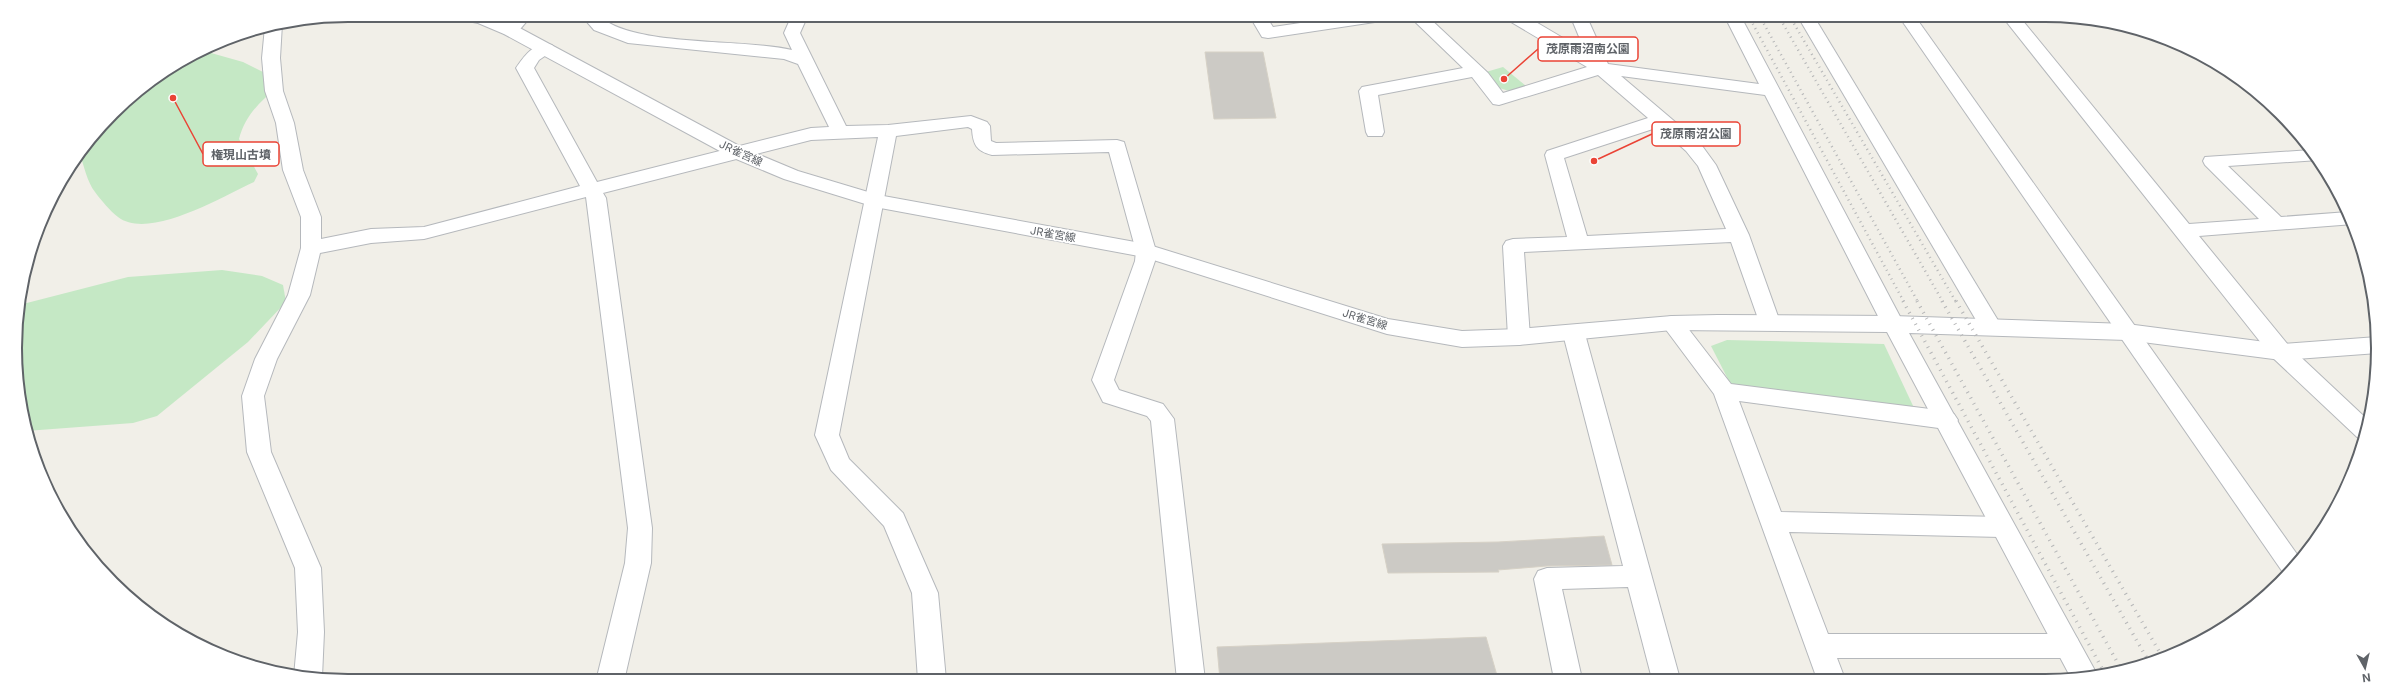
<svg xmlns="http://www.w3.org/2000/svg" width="2393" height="696" font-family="Inter,'Noto Sans JP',sans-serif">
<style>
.green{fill:#c5e8c5}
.building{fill:#cccac5;stroke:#d6d1c6}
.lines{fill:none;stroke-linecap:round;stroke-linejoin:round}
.minor-casing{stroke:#b5b8bc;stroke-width:2}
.tertiary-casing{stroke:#b5b8bc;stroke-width:2}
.minor{fill:#fff;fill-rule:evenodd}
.tertiary{fill:#fff;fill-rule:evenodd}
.rail-far1{stroke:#b6b7b8;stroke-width:2.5;stroke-dasharray:1 4;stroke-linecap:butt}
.rail{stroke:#b6b7b8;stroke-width:3.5;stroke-dasharray:1 5.5;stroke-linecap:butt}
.labels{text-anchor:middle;stroke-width:3.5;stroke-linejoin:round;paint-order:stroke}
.street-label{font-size:11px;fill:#5f6368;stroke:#fff}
.rim{fill:none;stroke:#5f6368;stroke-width:2}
.leader{fill:none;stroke:#ea4335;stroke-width:1.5}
.callout-dot{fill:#ea4335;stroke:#fff;stroke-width:1.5}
.callout{fill:#fff;stroke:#ea4335;stroke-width:1.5}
.callout-label{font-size:12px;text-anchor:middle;font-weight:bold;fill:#5f6368}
</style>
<rect width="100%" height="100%" fill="#f1efe8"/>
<!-- green -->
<g class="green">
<path d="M204 51 243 62 273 77 276 88C259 103 245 116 239 139L258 174 254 182C223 196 149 241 118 217 110 211 101 200 95 192 87 182 84 165 79 152L128 98Z"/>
<path d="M1503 67 1526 86 1509 91 1496 87 1486 72Z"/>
<path d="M222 270 262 276 283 285 286 302 248 342 157 416 133 423 26 431 16 326 19 305 128 277Z"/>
<path d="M1727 340 1884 344 1915 410 1732 387 1711 346Z"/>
</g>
<!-- building -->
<g class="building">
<path d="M1205 52H1263L1276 118 1214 119Z"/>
<path d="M1604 536 1612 565 1547 566 1498 570 1499 572 1388 573 1382 544 1498 542Z"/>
<path d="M1486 637 1498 679 1220 680 1217 647Z"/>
</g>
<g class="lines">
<!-- minor casing -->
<g class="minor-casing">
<g id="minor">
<path d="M515 15H532L516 34H504L502 30Z"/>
<path d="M581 15H598C632 48 743 38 792 50L784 33 792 15H808L800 33 846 126 888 125 971 116 987 122 990 126 991 141 996 143 1117 140 1124 142 1156 251 1155 261 1114 380 1119 390 1163 404 1174 419 1205 680H1177L1151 421 1147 416 1103 402 1092 380 1135 261 1136 251 1109 152 992 155C976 151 973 144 972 129L968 127 896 136 839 435 849 459 903 513 906 520 938 593 946 680H918L912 593 884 526 831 470 815 435 878 137 811 140 603 193 606 198 652 528 651 563 624 681H596L625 563 628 528 586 197 424 239 371 243 320 253 310 295 277 359 264 396 271 452 321 568 324 632 322 677 294 676 298 632 295 568 247 452 242 396 255 359 288 295 301 248V217L283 170 276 123 265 91 262 58 265 27 281 22 282 24 280 58 283 91 294 123 303 170 321 217V239L371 229 424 227 580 186 516 68C525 55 535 41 552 45L555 49 539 60 534 68 597 182 811 128 829 127 798 64 784 59 628 43 594 30Z"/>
<path d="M1249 15H1265L1273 27 1355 15H1396L1394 19 1388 20 1268 38 1262 37Z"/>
<path d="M1408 15H1426L1488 73 1503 93 1587 67 1506 19 1504 15H1524L1585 51 1570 15H1586L1608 64 1759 84 1724 15H1740L1904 324 1901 329 1893 332 1885 329 1882 324 1765 95 1621 76 1700 143 1716 165 1749 235 1780 322 1777 327 1769 329 1761 327 1731 242 1524 252 1530 337 1527 342 1519 345 1511 342 1508 337 1503 246 1506 241 1513 239 1567 237 1545 155 1547 151 1648 118 1598 75 1499 105 1493 104 1472 77 1378 95 1384 132 1382 136H1368L1366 132 1359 91 1362 87 1463 68ZM1659 127 1686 151 1698 166 1726 229 1587 236 1564 158Z"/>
<path d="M1797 15H1813L2002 327 1999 332 1991 335 1983 332Z"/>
<path d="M1898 15H1914L2299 557 2284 574Z"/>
<path d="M2001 15H2018L2189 224 2259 219 2205 165 2203 161 2205 157 2311 150 2319 160 2228 166 2281 217 2348 212 2354 224 2199 236 2289 346 2369 421 2362 439 2357 437 2273 358Z"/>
<path d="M1672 316 1680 318 1731 384 1946 411 1954 414 1958 420 1954 426 1946 429 1739 401 1781 512 2001 517 2010 520 2013 527 2010 534 2001 537 1789 532 1828 634H2067L2077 638 2080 646 2077 654 2067 658H1837L1845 679H1817L1714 394 1661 323 1664 318Z"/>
<path d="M1574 326 1582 329 1585 334 1680 679H1652L1628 587 1562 589 1582 679H1554L1534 579 1538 571 1547 568 1623 566 1563 334 1566 329Z"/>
</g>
</g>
<!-- tertiary casing -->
<g class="tertiary-casing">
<path id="tertiary" d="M456 15H487L516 26 743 148 798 171 878 195 1146 244 1388 319 1462 331 1519 329 1672 316 1718 315 1893 316 2127 324 2281 344 2377 337 2378 353 2281 360 2127 340 1909 333 2098 676 2071 678 1887 332 1672 330 1519 345 1462 347 1387 334 1144 257 875 207 784 179 729 156 504 34 478 23 458 19Z"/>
</g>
<!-- minor -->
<use href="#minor" class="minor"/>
<!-- tertiary -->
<use href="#tertiary" class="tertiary"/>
<!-- rail-far1 -->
<g class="rail-far1">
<path d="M1748 15 1904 302"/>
<path d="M1759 15 1918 302"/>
<path d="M1778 15 1943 302"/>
<path d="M1789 15 1956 302"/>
</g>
<!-- rail -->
<g class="rail">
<path d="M1903 301 2105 674"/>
<path d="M1917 301 2121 669"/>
<path d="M1942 301 2149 662"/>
<path d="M1956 301 2163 658"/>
</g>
</g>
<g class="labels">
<!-- street labels -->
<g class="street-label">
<text transform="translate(741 153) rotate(25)" y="4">JR雀宮線</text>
<text transform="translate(1053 234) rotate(10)" y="4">JR雀宮線</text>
<text transform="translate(1365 319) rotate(17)" y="4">JR雀宮線</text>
</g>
</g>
<!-- crop -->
<path d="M0 0H2393V696H0ZM348 22H2045A326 326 0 0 1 2371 348V348A326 326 0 0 1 2045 674H348A326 326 0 0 1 22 348V348A326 326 0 0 1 348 22Z" fill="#fff" fill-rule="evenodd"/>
<path class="rim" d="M348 22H2045A326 326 0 0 1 2371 348V348A326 326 0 0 1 2045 674H348A326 326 0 0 1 22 348V348A326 326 0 0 1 348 22Z"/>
<!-- callouts -->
<path class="leader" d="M1504 79L1538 49M1594 161L1652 134M173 98L203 154"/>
<g class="callout-dot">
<circle cx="1504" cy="79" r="4"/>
<circle cx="1594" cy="161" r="4"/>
<circle cx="173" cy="98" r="4"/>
</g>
<g class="callout">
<rect x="1538" y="37" width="100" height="24" rx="4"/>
<rect x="1652" y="122" width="88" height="24" rx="4"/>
<rect x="203" y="142" width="76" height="24" rx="4"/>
</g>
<g class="callout-label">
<text x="1588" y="53">茂原雨沼南公園</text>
<text x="1696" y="138">茂原雨沼公園</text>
<text x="241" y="159">権現山古墳</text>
</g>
<!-- north arrow -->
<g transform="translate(2365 668) rotate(172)" stroke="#ffffff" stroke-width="3" paint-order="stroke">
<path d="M0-3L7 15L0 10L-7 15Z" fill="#5f6368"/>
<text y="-6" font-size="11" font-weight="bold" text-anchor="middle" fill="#5f6368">N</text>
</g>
</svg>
